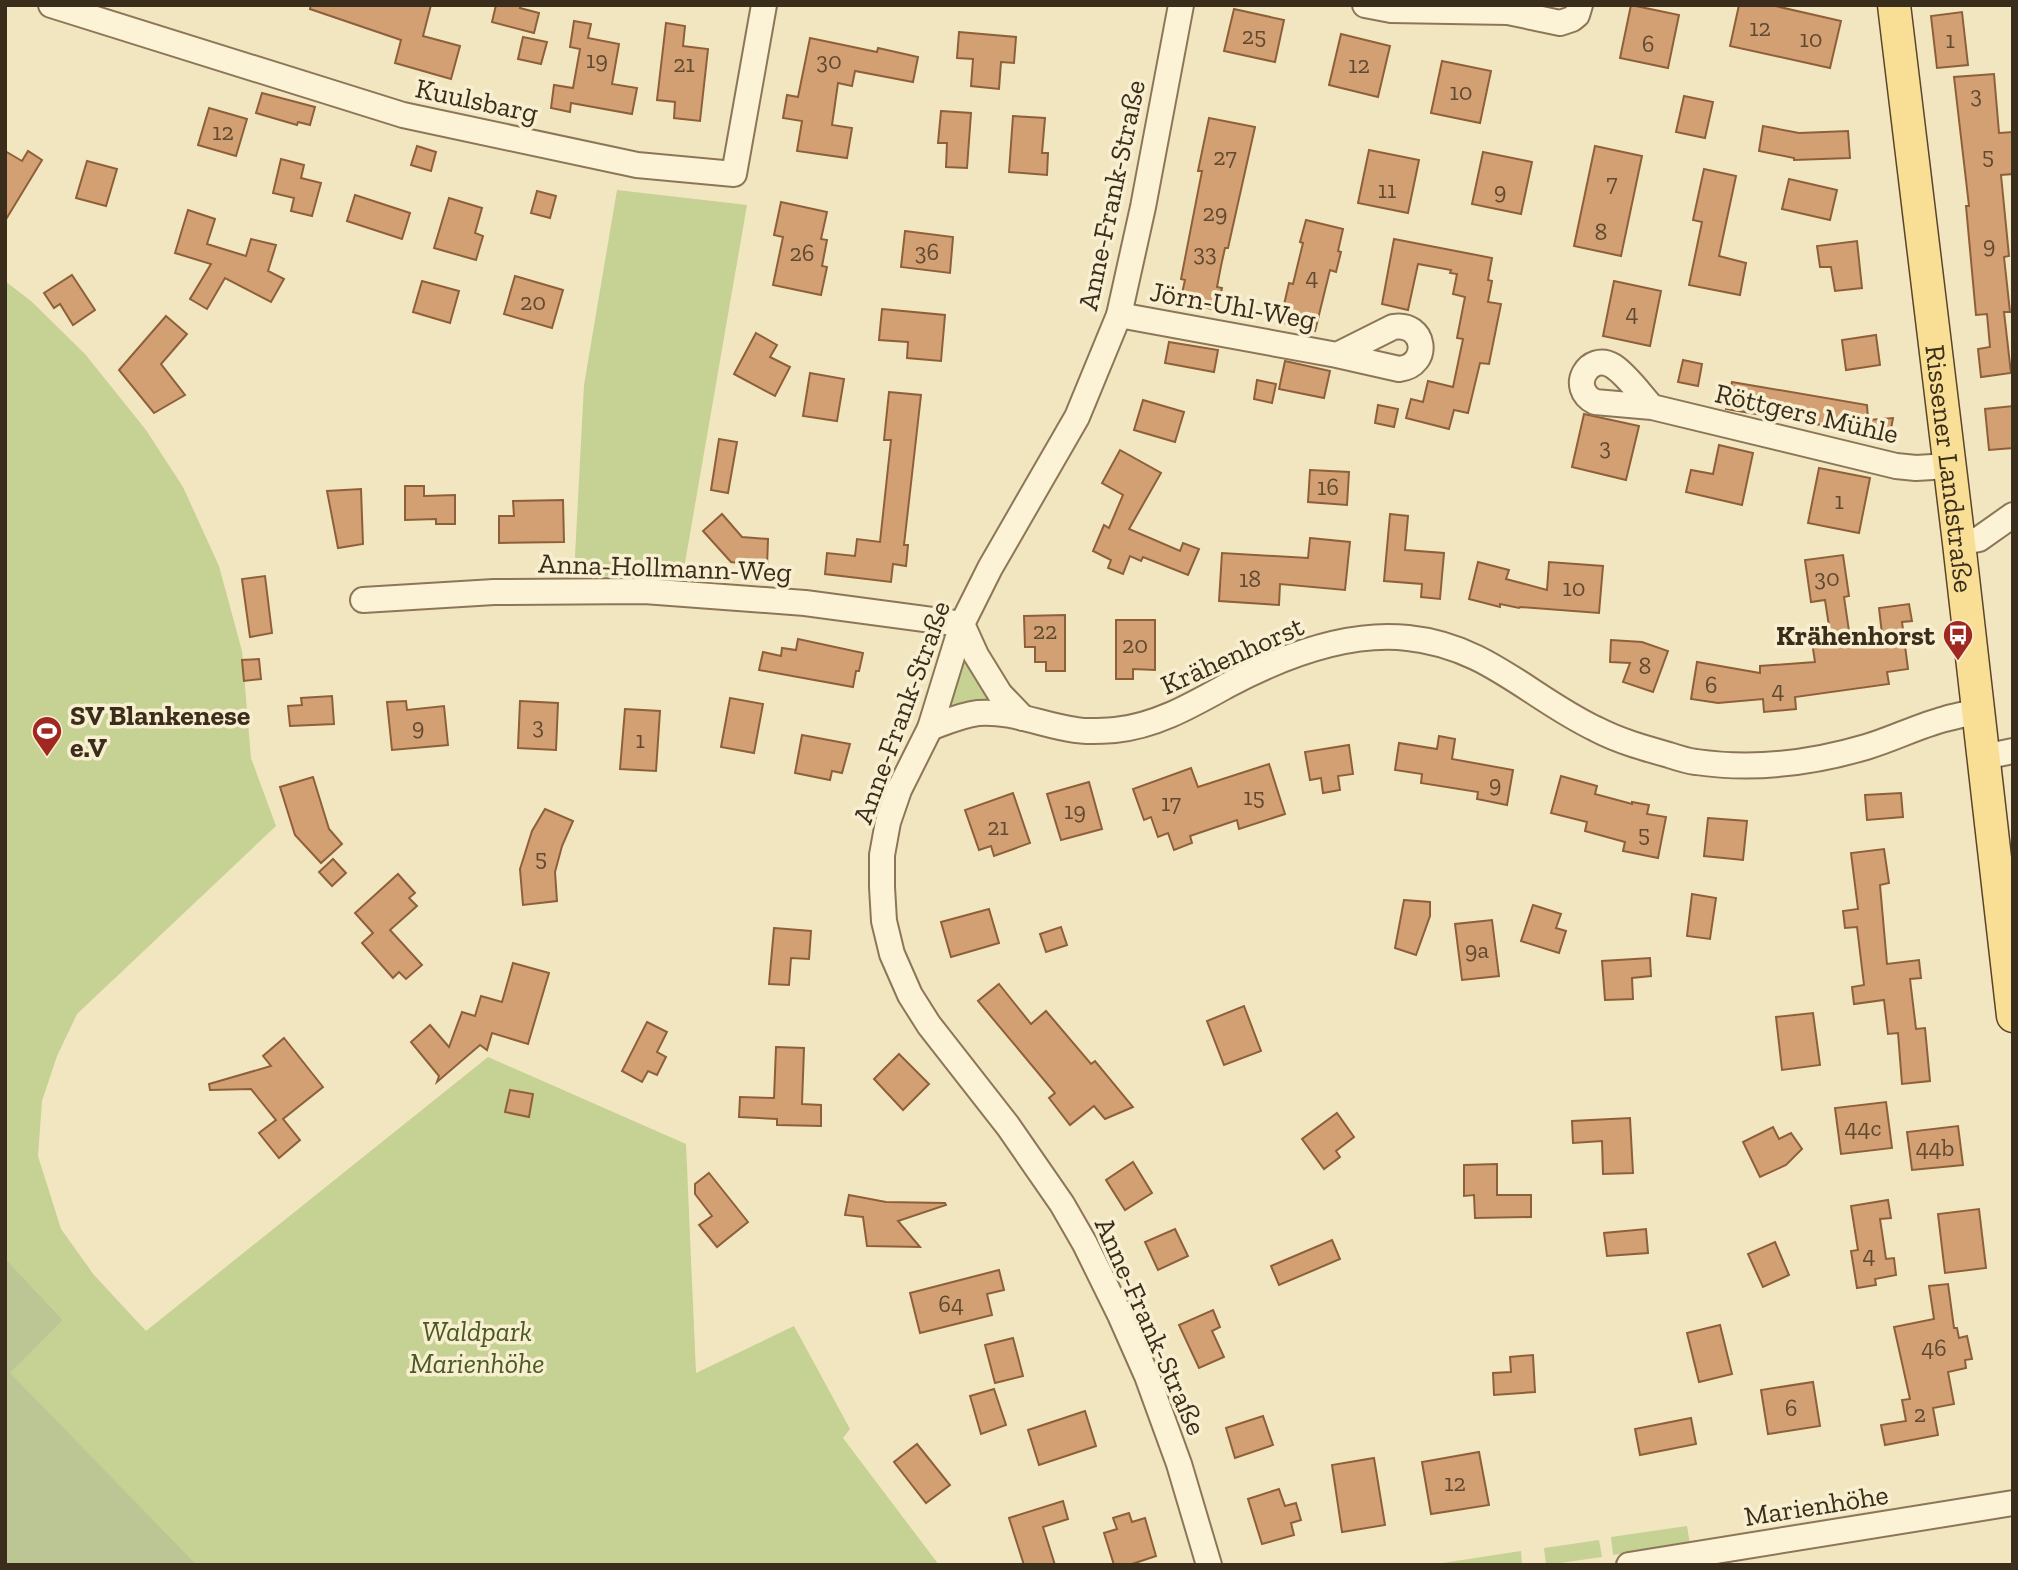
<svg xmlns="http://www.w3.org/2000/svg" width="2018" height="1570" font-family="'Zilla Slab',serif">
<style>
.green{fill:#c6d194}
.cemetery{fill:#bcc594}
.building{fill:#d3a073;stroke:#8e603a;stroke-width:2}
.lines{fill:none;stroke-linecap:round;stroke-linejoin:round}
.minor-casing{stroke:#8d7657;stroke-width:28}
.major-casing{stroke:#5a442b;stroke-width:35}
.minor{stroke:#fcf2d5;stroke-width:24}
.major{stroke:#f8df95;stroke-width:32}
.labels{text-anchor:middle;stroke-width:7;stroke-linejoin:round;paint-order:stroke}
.number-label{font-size:24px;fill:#614a32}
.street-label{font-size:28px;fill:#3b2d1c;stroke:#f8efd1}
.poi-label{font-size:28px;font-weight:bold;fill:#3b2d1c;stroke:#f8efd1;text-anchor:end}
.park-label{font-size:28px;font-style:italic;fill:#485921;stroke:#f8efd1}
</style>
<rect width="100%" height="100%" fill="#f2e6c1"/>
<!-- green -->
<g class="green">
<path d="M617 190 747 205 682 580 574 575 584 385Z"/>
<path d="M5 281 31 301 85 354 146 430 183 487 219 566 242 651 251 758 276 826 77 1014 57 1056 42 1101 38 1156 61 1229 94 1275 146 1331 488 1057 686 1144 696 1373 794 1326 850 1429 843 1438 939 1565H197L9 1373 63 1320 5 1258Z"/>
<path d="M963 654 995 701 948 707Z"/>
<path d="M1687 1526 1690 1544 1613 1555 1611 1537Z"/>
<path d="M1599 1540 1602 1557 1546 1565 1544 1548Z"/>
<path d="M1521 1551 1522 1565 1436 1564Z"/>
</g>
<!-- cemetery -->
<path class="cemetery" d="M5 1258 63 1320 10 1373 197 1565H5Z"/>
<!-- building -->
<g class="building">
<path d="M311 5H431L423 36 460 46 451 79 395 63 401 40 310 9Z"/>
<path d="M496 5H521L520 8 539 13 534 33 492 22Z"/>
<path d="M1631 5 1679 15 1668 68 1620 58Z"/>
<path d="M1739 5H1771L1841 21 1830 68 1730 46Z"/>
<path d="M1234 9 1284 20 1275 62 1224 51Z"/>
<path d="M1962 12 1968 65 1937 68 1931 16Z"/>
<path d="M574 21 591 24 588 38 619 44 612 84 637 88 632 114 571 103 570 112 551 108 554 85 573 88 580 49 570 47Z"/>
<path d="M666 23 685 26 683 46 708 49 700 121 674 118 675 102 657 100Z"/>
<path d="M959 32 1016 37 1014 63 1001 62 999 89 971 86 973 59 957 58Z"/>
<path d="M1341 34 1390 46 1378 97 1329 85Z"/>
<path d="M523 37 547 42 541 64 518 59Z"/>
<path d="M810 38 877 52 878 48 918 57 913 82 855 71 852 86 838 83 832 125 852 128 847 158 797 151 802 121 783 118 787 95 798 97Z"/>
<path d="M1442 61 1491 71 1480 123 1431 113Z"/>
<path d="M1994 74 1999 133 2013 132V174L2001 175 2009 256 2004 257 2010 312H2004L2011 373 1981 377 1978 349 1990 347 1987 314 1976 315 1966 206H1969L1954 77Z"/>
<path d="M262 93 315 107 310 125 298 122 297 125 256 113Z"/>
<path d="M1684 96 1713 102 1705 138 1676 132Z"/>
<path d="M209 108 247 119 236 156 198 145Z"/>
<path d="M941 111 971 113 967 168 946 167 947 143H938Z"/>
<path d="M1013 116 1045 118 1042 153H1048L1047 175 1009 172Z"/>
<path d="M1209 118 1255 127 1228 248H1225L1221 266 1217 287 1222 288 1217 310 1180 302 1185 280 1181 279 1202 171H1198Z"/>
<path d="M1763 126 1799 133 1848 131 1850 158 1794 160V158L1759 151Z"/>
<path d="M417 146 436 152 431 171 411 165Z"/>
<path d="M1595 146 1642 156 1621 256 1574 246Z"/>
<path d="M1369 150 1419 160 1408 213 1358 203Z"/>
<path d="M5 151 22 161 28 151 42 160 5 221Z"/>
<path d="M1483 152 1532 162 1521 214 1472 204Z"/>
<path d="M281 159 304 165 301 178 321 183 312 216 291 211 294 198 273 193Z"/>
<path d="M87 161 117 169 106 206 76 198Z"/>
<path d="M1704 169 1736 176 1719 256 1746 263 1740 295 1689 285 1702 222 1693 220Z"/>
<path d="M1789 179 1837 190 1830 220 1782 209Z"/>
<path d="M537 191 556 196 550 218 531 213Z"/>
<path d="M355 195 410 213 402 239 347 221Z"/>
<path d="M449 198 482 208 475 233 483 236 476 260 434 248Z"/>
<path d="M781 202 827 212 821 239 827 240 822 266 827 267 821 295 773 285 783 237 774 235Z"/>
<path d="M188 210 215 219 207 244 246 256 251 239 276 245 268 271 284 279 271 302 225 278 207 309 190 299 211 264 175 253Z"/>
<path d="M1306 220 1343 229 1338 251 1341 252 1336 272 1330 270 1315 331 1280 322 1289 283 1293 284 1303 243 1300 242Z"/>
<path d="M905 231 953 237 950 273 901 267Z"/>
<path d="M1394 239 1492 258 1488 280 1492 281 1488 302 1501 304 1489 364 1480 363 1468 413 1454 410 1449 429 1406 418 1411 399 1423 402 1428 381 1453 387 1463 339 1457 338 1465 297 1453 294 1457 274 1450 273 1451 270 1418 264 1408 310 1382 304Z"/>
<path d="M1857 241 1862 288 1835 291 1831 267H1820L1817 246Z"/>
<path d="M72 275 95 310 73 325 60 304 54 308 44 293Z"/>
<path d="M515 276 563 290 552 328 504 314Z"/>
<path d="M422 281 459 291 450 323 413 312Z"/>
<path d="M1614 281 1661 291 1650 346 1603 336Z"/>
<path d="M882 309 945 315 941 361 907 358 908 342 879 340Z"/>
<path d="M166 316 187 334 161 364 185 395 154 413 119 370Z"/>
<path d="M756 333 777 345 770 357 790 367 775 396 734 374Z"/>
<path d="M1876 335 1880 365 1846 370 1842 340Z"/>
<path d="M1169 342 1218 350 1214 372 1165 363Z"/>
<path d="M1683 360 1702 364 1698 386 1678 382Z"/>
<path d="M1285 361 1330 371 1324 398 1279 389Z"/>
<path d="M810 373 844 379 837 421 803 416Z"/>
<path d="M1257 380 1276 384 1272 403 1254 399Z"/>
<path d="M1732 382 1867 405 1868 420 1893 418 1889 440 1826 429 1827 426 1726 409Z"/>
<path d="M889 392 921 395 904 545H908L906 566 893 564 891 582 825 574 827 553 855 556 857 539 880 542 891 440H884Z"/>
<path d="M1143 400 1184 412 1175 442 1134 430Z"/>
<path d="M1378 405 1398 409 1394 427 1375 423Z"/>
<path d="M2013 406V448L1989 450 1985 409Z"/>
<path d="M1584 414 1639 426 1626 480 1572 467Z"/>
<path d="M719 439 737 442 728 493 711 490Z"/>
<path d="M1719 445 1753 453 1742 505 1686 492 1691 470 1713 474Z"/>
<path d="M1120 450 1161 473 1129 529 1180 551 1183 543 1199 549 1188 575 1143 557 1141 561 1130 556 1123 574 1108 568 1111 560 1093 551 1104 525 1109 528 1123 495 1102 483Z"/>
<path d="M1819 468 1870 478 1859 533 1808 523Z"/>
<path d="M1310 470 1349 472 1347 505 1308 502Z"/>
<path d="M405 486H424V496L455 495V524H436V519L405 520Z"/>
<path d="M361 489 363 544 338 548 327 491Z"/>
<path d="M563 500 564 542 499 543V516H514L513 501Z"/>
<path d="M722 514 742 537 768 539 767 567 731 562 703 531Z"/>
<path d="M1390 514 1408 516 1405 550 1444 553 1440 599 1421 597 1422 584 1384 581Z"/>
<path d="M1310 538 1350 542 1345 590 1280 584 1279 605 1219 601 1222 553 1308 558Z"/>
<path d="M1843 555 1849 596 1844 597 1850 638 1882 634 1879 608 1909 604 1912 621 1902 622 1908 669 1887 672 1889 684 1795 697 1796 709 1764 712 1763 699 1718 703 1691 699 1697 662 1760 673V666L1815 662 1812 642 1831 639 1825 600 1811 602 1805 560Z"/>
<path d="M1478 562 1509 570 1506 579 1547 590 1549 562 1603 566 1599 613 1520 607 1519 608 1500 604V607L1469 599Z"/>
<path d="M265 576 272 633 250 637 242 579Z"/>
<path d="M1065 615V671H1046V662H1035V647H1025L1024 616Z"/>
<path d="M1116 620H1155V670L1133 669V679H1116Z"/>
<path d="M798 639 863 653 859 671H856L853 687 759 670 763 652 781 656 782 648 796 650Z"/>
<path d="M1611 640 1642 642 1668 651 1653 692 1623 682 1630 663 1610 662Z"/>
<path d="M259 659 261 679 244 681 242 660Z"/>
<path d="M332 696 334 724 290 726 288 706 302 705 301 698Z"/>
<path d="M730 698 763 704 754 753 721 747Z"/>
<path d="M406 701 407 710 444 706 448 745 392 750 387 702Z"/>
<path d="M520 701 558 703 556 750 518 748Z"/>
<path d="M625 709 660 711 656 771 620 769Z"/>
<path d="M802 735 850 744 842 773 832 771 830 780 795 773Z"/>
<path d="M1439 736 1455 739 1452 759 1513 770 1507 805 1477 799 1478 792 1421 783 1422 774 1395 770 1399 743 1437 749Z"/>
<path d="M1349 745 1353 774 1338 776 1340 790 1323 793 1321 778 1310 780 1305 752Z"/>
<path d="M1269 764 1285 814 1239 829 1237 820 1190 836 1192 843 1174 850 1168 833 1158 837 1151 817 1144 820 1133 789 1191 768 1198 787Z"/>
<path d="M1561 776 1597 786 1595 794 1632 804V802L1649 805 1647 814 1666 817 1658 858 1623 851 1625 842 1585 831 1587 822 1551 813Z"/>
<path d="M313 777 329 829 342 844 321 863 295 835 280 787Z"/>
<path d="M1089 782 1102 829 1061 840 1047 794Z"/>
<path d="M1013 793 1030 843 994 856 991 846 979 850 965 810Z"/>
<path d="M1901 793 1903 817 1867 820 1865 795Z"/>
<path d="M545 809 573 821 562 846 555 872 557 901 523 905 520 869 532 831Z"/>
<path d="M1708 818 1747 821 1743 860 1704 856Z"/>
<path d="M1884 849 1889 883 1880 885 1887 964 1919 960 1921 978 1910 979 1916 1029 1925 1028 1930 1081 1902 1084 1898 1033 1888 1034 1884 1000 1854 1004 1852 987 1864 985 1857 927 1845 928 1843 911 1858 909 1851 853Z"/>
<path d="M333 859 346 873 332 886 319 872Z"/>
<path d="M398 874 415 893 409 898 417 906 390 930 422 965 406 979 399 972 393 978 362 943 373 933 355 913Z"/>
<path d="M1692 894 1716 898 1710 939 1687 936Z"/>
<path d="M1404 900 1430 902V916L1416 955 1395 948Z"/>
<path d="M1533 905 1561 914 1556 928 1566 931 1559 953 1521 941Z"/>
<path d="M989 909 999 943 951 957 941 922Z"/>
<path d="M1492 920 1499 976 1462 980 1455 924Z"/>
<path d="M1061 927 1067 945 1046 952 1040 934Z"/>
<path d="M774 928 811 931 809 959 791 958 789 985 769 984Z"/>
<path d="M1650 958 1651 976 1632 978 1633 999 1605 1000 1602 961Z"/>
<path d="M513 963 549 973 528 1044 492 1033 487 1050 480 1045 437 1082 439 1076 411 1042 430 1025 449 1047 462 1012 475 1016 481 996 502 1002Z"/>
<path d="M999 984 1031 1024 1046 1011 1091 1064 1095 1061 1133 1107 1105 1119 1094 1106 1070 1125 1049 1098 1055 1093 978 1001Z"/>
<path d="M1244 1006 1261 1051 1224 1065 1207 1021Z"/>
<path d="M1813 1013 1820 1065 1782 1070 1776 1017Z"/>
<path d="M647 1022 667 1032 657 1052 666 1057 657 1075 648 1071 642 1082 622 1071Z"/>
<path d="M284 1038 323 1087 283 1119 300 1140 279 1158 259 1133 276 1120 251 1089 210 1090 209 1084 271 1066 263 1056Z"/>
<path d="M776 1047 804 1048 802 1104 821 1105V1126L777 1125V1119L739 1117 740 1097 774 1098Z"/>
<path d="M899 1054 929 1084 903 1110 874 1079Z"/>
<path d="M510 1090 533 1094 529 1117 505 1112Z"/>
<path d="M1886 1102 1892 1148 1841 1154 1835 1108Z"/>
<path d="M1337 1113 1354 1137 1336 1151 1340 1157 1324 1169 1302 1139Z"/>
<path d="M1630 1118 1633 1173 1603 1174 1602 1141 1573 1143 1572 1121Z"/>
<path d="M1958 1126 1963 1165 1912 1170 1907 1132Z"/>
<path d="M1773 1127 1779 1139 1791 1133 1802 1149 1786 1165 1760 1177 1743 1142Z"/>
<path d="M1133 1162 1152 1193 1125 1210 1106 1180Z"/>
<path d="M1497 1164V1195H1531V1217L1475 1218 1474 1195 1464 1196V1165Z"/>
<path d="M709 1173 748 1222 717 1247 699 1225 712 1216 695 1194V1184Z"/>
<path d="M849 1195 886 1202 945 1203 946 1205 898 1221 920 1247 867 1246 863 1217 845 1215Z"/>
<path d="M1888 1200 1891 1218 1880 1219 1886 1259 1894 1258 1896 1275 1875 1279 1876 1285 1857 1288 1851 1251 1858 1250 1851 1206Z"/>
<path d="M1979 1209 1986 1268 1945 1273 1938 1214Z"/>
<path d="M1175 1229 1188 1256 1158 1270 1145 1242Z"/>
<path d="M1646 1229 1648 1253 1607 1256 1604 1233Z"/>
<path d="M1332 1240 1340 1259 1279 1285 1271 1266Z"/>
<path d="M1775 1242 1789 1275 1763 1287 1748 1254Z"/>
<path d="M999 1270 1004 1290 987 1294 992 1315 920 1333 910 1293Z"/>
<path d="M1948 1284 1954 1328H1957L1959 1338 1967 1336 1972 1359 1965 1360 1966 1368 1948 1372 1954 1404 1933 1408 1938 1435 1885 1445 1881 1425 1906 1421 1902 1400 1910 1399 1894 1327 1934 1319 1929 1286Z"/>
<path d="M1213 1310 1220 1327 1212 1331 1224 1357 1199 1368 1179 1325Z"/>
<path d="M1720 1325 1732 1374 1699 1382 1687 1333Z"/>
<path d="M1013 1338 1023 1376 995 1383 985 1345Z"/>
<path d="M1533 1355 1535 1392 1494 1395 1493 1373 1511 1372 1510 1357Z"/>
<path d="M1813 1382 1820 1426 1768 1434 1761 1390Z"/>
<path d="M994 1389 1006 1425 981 1434 970 1396Z"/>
<path d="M1085 1411 1096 1446 1039 1465 1028 1430Z"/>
<path d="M1263 1416 1273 1445 1235 1458 1226 1428Z"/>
<path d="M1691 1418 1696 1444 1640 1455 1635 1429Z"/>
<path d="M917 1444 950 1485 926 1503 894 1462Z"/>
<path d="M1479 1452 1489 1505 1431 1514 1422 1462Z"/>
<path d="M1374 1458 1385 1525 1342 1532 1332 1465Z"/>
<path d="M1279 1489 1285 1506 1296 1503 1301 1520 1291 1523 1294 1535 1262 1544 1248 1499Z"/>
<path d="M1063 1501 1068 1519 1043 1527 1055 1565H1024L1009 1518Z"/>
<path d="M1129 1513 1132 1522 1145 1518 1156 1556 1129 1565H1114L1104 1533 1117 1529 1113 1518Z"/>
</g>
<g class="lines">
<!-- minor casing -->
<g class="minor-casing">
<g id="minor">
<path d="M51 5 403 115 637 165 734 174 764 5"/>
<path d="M1181 5 1143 207 1119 315 1077 417 990 568 962 624 930 728 899 790 888 822 882 855V887L884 921 892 954 910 995 929 1025 1008 1126 1062 1204 1085 1244 1120 1315 1147 1376 1179 1464 1209 1565"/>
<path d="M1365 5 1391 10 1508 12 1560 23 1572 19 1577 15 1580 5"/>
<path d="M1119 315 1337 355 1399 369C1432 365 1425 321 1393 327L1337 355"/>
<path d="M1652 407C1641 395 1626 374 1613 366 1589 351 1567 388 1595 402L1652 407 1896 466 1916 468 1949 466"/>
<path d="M1959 543 1979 539 2013 515"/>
<path d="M363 600 494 592 644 591 805 603 962 624"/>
<path d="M962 624 976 655 1000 694 1023 718"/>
<path d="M930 728C946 722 961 715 978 713 1011 710 1044 726 1076 730 1088 732 1103 731 1115 730 1156 726 1192 705 1228 685 1281 657 1346 631 1408 638 1487 646 1529 697 1596 729 1619 741 1644 748 1669 755 1678 758 1687 761 1696 762 1752 770 1812 763 1866 747 1893 739 1918 726 1945 719 1955 716 1967 714 1977 711"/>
<path d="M1984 757 2013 751"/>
<path d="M1629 1565 2013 1503"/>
</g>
</g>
<!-- major casing -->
<g class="major-casing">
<g id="major">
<path id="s1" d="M1894 5 1959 543 2013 1016"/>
</g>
</g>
<!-- minor -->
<use href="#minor" class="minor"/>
<!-- major -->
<use href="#major" class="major"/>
</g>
<!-- icons -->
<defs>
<g id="bus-pin" transform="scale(1.575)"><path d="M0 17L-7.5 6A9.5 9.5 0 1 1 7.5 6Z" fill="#a12721" stroke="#f8efd1"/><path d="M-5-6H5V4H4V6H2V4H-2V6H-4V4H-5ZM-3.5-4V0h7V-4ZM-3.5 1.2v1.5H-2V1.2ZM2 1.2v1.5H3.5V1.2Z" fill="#fff"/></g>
<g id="stadium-pin" transform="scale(1.575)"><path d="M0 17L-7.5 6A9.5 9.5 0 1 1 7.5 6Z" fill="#a12721" stroke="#f8efd1"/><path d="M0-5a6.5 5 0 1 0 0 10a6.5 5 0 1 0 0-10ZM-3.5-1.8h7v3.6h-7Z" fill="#fff"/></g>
</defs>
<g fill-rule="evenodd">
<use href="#bus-pin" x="1958" y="635"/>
<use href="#stadium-pin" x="47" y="731"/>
</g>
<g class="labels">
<!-- number labels -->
<g class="number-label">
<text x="1760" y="36">12</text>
<text x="1254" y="44">25</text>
<text x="1811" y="47">10</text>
<text x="1950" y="48">1</text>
<text x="1648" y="52">6</text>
<text x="597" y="68">19</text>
<text x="829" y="69">30</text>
<text x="684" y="72">21</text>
<text x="1359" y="73">12</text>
<text x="1461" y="100">10</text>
<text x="1976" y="103">3</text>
<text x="223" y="140">12</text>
<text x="1988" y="164">5</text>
<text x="1225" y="165">27</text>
<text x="1612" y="191">7</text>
<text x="1387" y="198">11</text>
<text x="1500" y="199">9</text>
<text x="1215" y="221">29</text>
<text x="1601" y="240">8</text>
<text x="1989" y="253">9</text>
<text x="927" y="260">36</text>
<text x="802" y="261">26</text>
<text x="1205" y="261">33</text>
<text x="1312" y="285">4</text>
<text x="533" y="310">20</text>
<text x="1632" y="321">4</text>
<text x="1605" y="455">3</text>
<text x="1328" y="495">16</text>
<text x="1839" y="509">1</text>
<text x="1827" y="586">30</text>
<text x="1250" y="587">18</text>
<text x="1574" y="596">10</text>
<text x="1045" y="639">22</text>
<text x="1135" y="653">20</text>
<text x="1645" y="674">8</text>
<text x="1711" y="693">6</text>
<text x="1778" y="698">4</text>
<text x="538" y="734">3</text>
<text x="418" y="735">9</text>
<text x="640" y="748">1</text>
<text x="1495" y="792">9</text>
<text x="1254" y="805">15</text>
<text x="1171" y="811">17</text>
<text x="1075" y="819">19</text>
<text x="998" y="835">21</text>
<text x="1644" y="842">5</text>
<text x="541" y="866">5</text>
<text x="1477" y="958">9a</text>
<text x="1863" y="1136">44c</text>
<text x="1935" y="1156">44b</text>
<text x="1869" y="1263">4</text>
<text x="951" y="1312">64</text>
<text x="1934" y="1356">46</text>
<text x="1791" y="1416">6</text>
<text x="1920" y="1422">2</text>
<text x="1455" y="1491">12</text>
</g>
<!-- street labels -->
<g class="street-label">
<text transform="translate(477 100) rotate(12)" y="10">Kuulsbarg</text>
<text transform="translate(1111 195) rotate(-78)" y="10">Anne-Frank-Straße</text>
<text transform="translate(1233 305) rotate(10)" y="10">Jörn-Uhl-Weg</text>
<text transform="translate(1807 413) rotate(13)" y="10">Röttgers Mühle</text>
<text dy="10" stroke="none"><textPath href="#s1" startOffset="467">Rissener Landstraße</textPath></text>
<text transform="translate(665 567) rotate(2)" y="10">Anna-Hollmann-Weg</text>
<text transform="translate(1232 655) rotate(-24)" y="10">Krähenhorst</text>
<text transform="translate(901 712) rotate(-70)" y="10">Anne-Frank-Straße</text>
<text transform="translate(1151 1326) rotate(66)" y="10">Anne-Frank-Straße</text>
<text transform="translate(1816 1505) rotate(-9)" y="10">Marienhöhe</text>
</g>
<!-- poi labels -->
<g class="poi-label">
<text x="1935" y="645">Krähenhorst</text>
<text x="70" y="725" text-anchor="start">SV Blankenese<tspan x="70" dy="32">e.V</tspan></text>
</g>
<!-- park labels -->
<g class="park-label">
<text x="477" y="1341">Waldpark<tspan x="477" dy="32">Marienhöhe</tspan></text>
</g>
</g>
<!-- border -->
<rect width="2018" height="1570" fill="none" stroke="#3b2d1c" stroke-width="14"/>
</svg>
